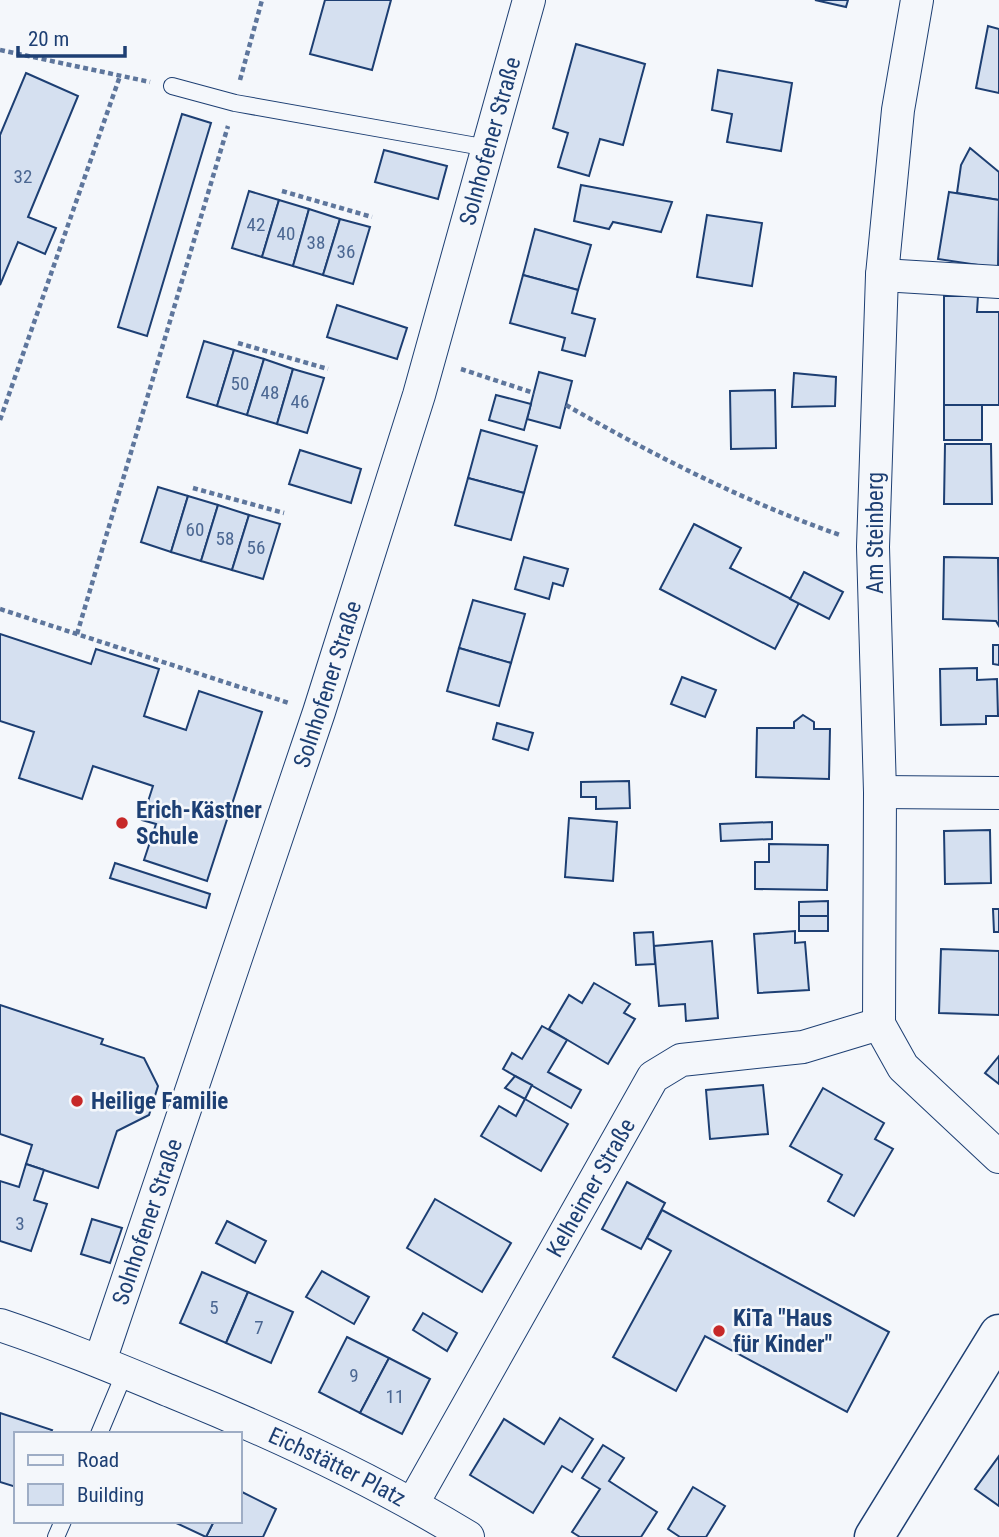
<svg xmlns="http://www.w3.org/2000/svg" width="999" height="1537" font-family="'Roboto Condensed',sans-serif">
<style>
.building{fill:#d5e0f0;stroke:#1d3f73;stroke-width:2}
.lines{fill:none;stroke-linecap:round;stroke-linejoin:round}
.lane-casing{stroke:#1d3f73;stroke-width:18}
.street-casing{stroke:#1d3f73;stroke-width:34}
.secondary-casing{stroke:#1d3f73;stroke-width:41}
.path{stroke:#5e769c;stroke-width:4.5;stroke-dasharray:5 3.5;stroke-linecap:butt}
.lane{stroke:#f4f7fb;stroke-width:16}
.street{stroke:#f4f7fb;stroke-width:32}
.secondary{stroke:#f4f7fb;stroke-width:38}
.poi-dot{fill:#c62828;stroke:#f4f7fb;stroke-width:2.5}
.labels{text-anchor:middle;stroke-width:5;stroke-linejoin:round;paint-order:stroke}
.number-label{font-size:19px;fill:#4b6792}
.street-label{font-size:23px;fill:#1d3f73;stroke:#f4f7fb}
.poi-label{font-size:23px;font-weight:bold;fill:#1d3f73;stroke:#f4f7fb;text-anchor:start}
</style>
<rect width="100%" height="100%" fill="#f4f7fb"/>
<!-- building -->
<g class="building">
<path d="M325 0H391L372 70 310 54Z"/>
<path d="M815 0H848L846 7Z"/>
<path d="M988 26 999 29V93L976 88Z"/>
<path d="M576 44 645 64 623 145 600 139 589 176 558 167 568 133 553 128Z"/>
<path d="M718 70 792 83 781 151 727 142 732 114 712 110Z"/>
<path d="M26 73 78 96 28 217 56 228 45 254 18 242 0 285V135Z"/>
<path d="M182 114 211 123 147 336 118 327Z"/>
<path d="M970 148 999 172V200L957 193 961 165Z"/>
<path d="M384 150 447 166 438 199 375 182Z"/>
<path d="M581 185 672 202 661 232 613 222 609 229 574 221Z"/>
<path d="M249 191 279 200 262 257 232 248Z"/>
<path d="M949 192 999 200 998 268 938 259Z"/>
<path d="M279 200 309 209 293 266 262 257Z"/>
<path d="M309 209 340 219 323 275 293 266Z"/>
<path d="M707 215 762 223 752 286 697 277Z"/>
<path d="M340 219 370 227 353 284 323 275Z"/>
<path d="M535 229 591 245 578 290 523 275Z"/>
<path d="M523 275 578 290 572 313 595 319 585 356 562 350 565 338 510 323Z"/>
<path d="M944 296H978L977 312H999V405H944Z"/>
<path d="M337 305 407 328 397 359 327 337Z"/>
<path d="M204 341 234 350 217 406 187 397Z"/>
<path d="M234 350 264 359 247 415 217 406Z"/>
<path d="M264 359 293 369 277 424 247 415Z"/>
<path d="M293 369 324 378 307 433 277 424Z"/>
<path d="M539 372 572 381 560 428 527 419Z"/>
<path d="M794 373 836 377 835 406 792 407Z"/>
<path d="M775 390 776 448 731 449 730 391Z"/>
<path d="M496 395 531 404 524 430 489 420Z"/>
<rect x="944" y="405" width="38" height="35"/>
<path d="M481 430 537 446 524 493 468 478Z"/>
<path d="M945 444H991L992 504H944Z"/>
<path d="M300 450 361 469 351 503 289 484Z"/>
<path d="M468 478 524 493 511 540 455 525Z"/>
<path d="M158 487 188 496 171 552 141 542Z"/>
<path d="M188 496 218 505 201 561 171 552Z"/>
<path d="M218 505 249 515 232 570 201 561Z"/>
<path d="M249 515 280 524 263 579 232 570Z"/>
<path d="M694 524 741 548 730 568 799 603 775 649 660 589Z"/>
<path d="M524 557 568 569 563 586 553 583 549 599 515 589Z"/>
<path d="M944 557 998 558 999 626 996 621 943 619Z"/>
<path d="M804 572 843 592 829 619 790 599Z"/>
<path d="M473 600 525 614 511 663 459 648Z"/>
<path d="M0 634 91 664 96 649 159 669 144 716 186 730 199 691 262 712 207 881 144 860 156 824 142 820 153 786 93 766 82 799 19 778 34 732 0 721Z"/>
<path d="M993 645H999V665L993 664Z"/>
<path d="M459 648 511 663 499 706 447 691Z"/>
<path d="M977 668V680L997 679 998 716H986V724L941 725 940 669Z"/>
<path d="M682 677 716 690 705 717 671 704Z"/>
<path d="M803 715 814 722V729H830L829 779 756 777 757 728H794V722Z"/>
<path d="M497 723 533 733 528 750 493 739Z"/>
<path d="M629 781 630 808 596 809V797H581V782Z"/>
<path d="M569 818 617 822 613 881 565 877Z"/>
<path d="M772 822V839L721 841 720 824Z"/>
<path d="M990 830 991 883 945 884 944 831Z"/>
<path d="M769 844 828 845 827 890 755 889V862H769Z"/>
<path d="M115 863 210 894 206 908 110 878Z"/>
<path d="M828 901V916H799V902Z"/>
<path d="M993 909H999V932H994Z"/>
<rect x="799" y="916" width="29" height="15"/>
<path d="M795 931V943L805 942 809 990 758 993 754 934Z"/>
<path d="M653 932 655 964 636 965 634 933Z"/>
<path d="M712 941 718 1018 686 1021 685 1004 659 1006 654 946Z"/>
<path d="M941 949 999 951V1015L939 1013Z"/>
<path d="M594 983 630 1004 624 1013 635 1019 608 1064 549 1029 569 995 582 1003Z"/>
<path d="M0 1005 103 1039 101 1044 144 1058 158 1086 149 1115 117 1131 98 1188 26 1164 32 1145 0 1134Z"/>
<path d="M542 1026 567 1040 548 1072 581 1090 571 1108 503 1069 512 1053 522 1059Z"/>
<path d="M999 1056V1084L985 1073Z"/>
<path d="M515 1076 532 1085 525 1099 505 1088Z"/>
<path d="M763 1085 768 1134 710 1139 706 1090Z"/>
<path d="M823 1088 884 1123 875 1139 893 1149 854 1216 828 1201 842 1175 790 1146Z"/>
<path d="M525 1099 568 1124 541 1171 481 1136 499 1106 516 1116Z"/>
<path d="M26 1164 44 1170 34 1200 47 1204 31 1251 0 1241V1181L19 1187Z"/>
<path d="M627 1182 665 1203 641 1249 602 1229Z"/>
<path d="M435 1199 511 1243 482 1292 407 1248Z"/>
<path d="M662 1210 889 1332 847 1412 705 1336 676 1391 613 1357 671 1251 647 1238Z"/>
<path d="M92 1219 122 1228 110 1263 81 1254Z"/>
<path d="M227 1221 266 1241 255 1263 216 1243Z"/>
<path d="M322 1271 369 1297 354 1324 306 1297Z"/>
<path d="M202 1272 248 1292 226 1343 180 1323Z"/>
<path d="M248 1292 293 1312 271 1363 226 1343Z"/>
<path d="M423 1313 457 1333 447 1351 413 1330Z"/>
<path d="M347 1337 389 1358 360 1413 319 1392Z"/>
<path d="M389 1358 430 1379 402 1434 360 1413Z"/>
<path d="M0 1413 52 1430 50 1434H16V1487L0 1482Z"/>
<path d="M560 1418 593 1439 572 1472 562 1466 533 1513 470 1475 504 1419 544 1444Z"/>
<path d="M603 1445 624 1458 609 1481 657 1512 641 1537H580L572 1532 600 1489 582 1478Z"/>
<path d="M999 1456V1506L975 1489Z"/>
<path d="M693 1487 725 1506 706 1537H680L668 1529Z"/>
<path d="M240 1491 276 1509 263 1537H206L214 1521H240Z"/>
<path d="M172 1521H214L206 1537Z"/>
</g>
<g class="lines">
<!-- lane casing -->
<g class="lane-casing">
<g id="lane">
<path d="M172 86 235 103 488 148"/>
<path d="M99 1434 125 1372"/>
<path d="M56 1537 63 1521"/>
</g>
</g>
<!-- street casing -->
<g class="street-casing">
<g id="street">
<path d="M917 0 898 110 882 275 873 547 880 792 879 1024 903 1067 999 1157"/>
<path d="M882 275 999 282"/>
<path d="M880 792 999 793"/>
<path id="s1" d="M0 1325C60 1345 117 1369 175 1393 276 1434 375 1480 468 1537"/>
<path id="s2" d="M100 1361 319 712 419 395 529 0"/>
<path id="s3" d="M413 1503 653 1077 681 1060 803 1047 879 1024"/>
</g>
</g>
<!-- secondary casing -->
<g class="secondary-casing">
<path id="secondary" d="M874 1537 999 1334"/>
</g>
<!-- path -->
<g class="path">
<path d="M0 50 150 82"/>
<path d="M240 80 262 0"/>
<path d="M282 191 372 217"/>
<path d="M238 343 328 369"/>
<path d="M461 369 534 393"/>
<path d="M566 405C653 455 745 502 840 535"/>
<path d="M0 420 120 76"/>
<path d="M193 488 284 513"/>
<path d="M0 609 289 703"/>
<path d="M77 634 228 126"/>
</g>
<!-- lane -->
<use href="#lane" class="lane"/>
<!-- street -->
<use href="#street" class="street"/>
<!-- secondary -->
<use href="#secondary" class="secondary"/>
</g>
<!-- markers -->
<g class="poi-dot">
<circle cx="122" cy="823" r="7"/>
<circle cx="77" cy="1101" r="7"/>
<circle cx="719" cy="1331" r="7"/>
</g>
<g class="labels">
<!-- number labels -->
<g class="number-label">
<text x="23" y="183">32</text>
<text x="256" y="231">42</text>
<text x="286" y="240">40</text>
<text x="316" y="249">38</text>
<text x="346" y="258">36</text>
<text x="240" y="390">50</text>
<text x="270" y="399">48</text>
<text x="300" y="408">46</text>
<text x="195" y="536">60</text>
<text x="225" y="545">58</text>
<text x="256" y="554">56</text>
<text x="20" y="1230">3</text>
<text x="214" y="1314">5</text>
<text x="259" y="1334">7</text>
<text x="354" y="1382">9</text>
<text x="395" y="1403">11</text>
</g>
<!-- street labels -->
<g class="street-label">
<text dy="8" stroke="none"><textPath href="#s2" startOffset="1281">Solnhofener Straße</textPath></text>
<text transform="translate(875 533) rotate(-90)" y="8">Am Steinberg</text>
<text dy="8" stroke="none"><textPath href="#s2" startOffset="714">Solnhofener Straße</textPath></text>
<text dy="8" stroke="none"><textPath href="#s3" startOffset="362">Kelheimer Straße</textPath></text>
<text dy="8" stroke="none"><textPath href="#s2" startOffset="147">Solnhofener Straße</textPath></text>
<text dy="8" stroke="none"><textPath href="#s1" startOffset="366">Eichstätter Platz</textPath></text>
</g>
<!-- poi labels -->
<g class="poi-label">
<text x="136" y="818">Erich-Kästner<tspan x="136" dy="26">Schule</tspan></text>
<text x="91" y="1109">Heilige Familie</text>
<text x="733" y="1326">KiTa "Haus<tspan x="733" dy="26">für Kinder"</tspan></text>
</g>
</g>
<!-- legend -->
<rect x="14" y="1432" width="228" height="91" fill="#f4f7fb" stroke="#9eadc5" stroke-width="2"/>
<rect x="28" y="1455" width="35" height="10" fill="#f4f7fb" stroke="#9eadc5" stroke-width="2"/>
<text x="77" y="1467" font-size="21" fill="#1d3f73">Road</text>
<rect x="28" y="1484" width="35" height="21" fill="#d5e0f0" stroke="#9eadc5" stroke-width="2"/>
<text x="77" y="1502" font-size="21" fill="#1d3f73">Building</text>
<!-- scale -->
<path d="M18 46v10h107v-10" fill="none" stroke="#1d3f73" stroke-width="3.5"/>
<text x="28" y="46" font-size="21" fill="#1d3f73" stroke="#f4f7fb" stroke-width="5" paint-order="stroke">20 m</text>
</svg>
